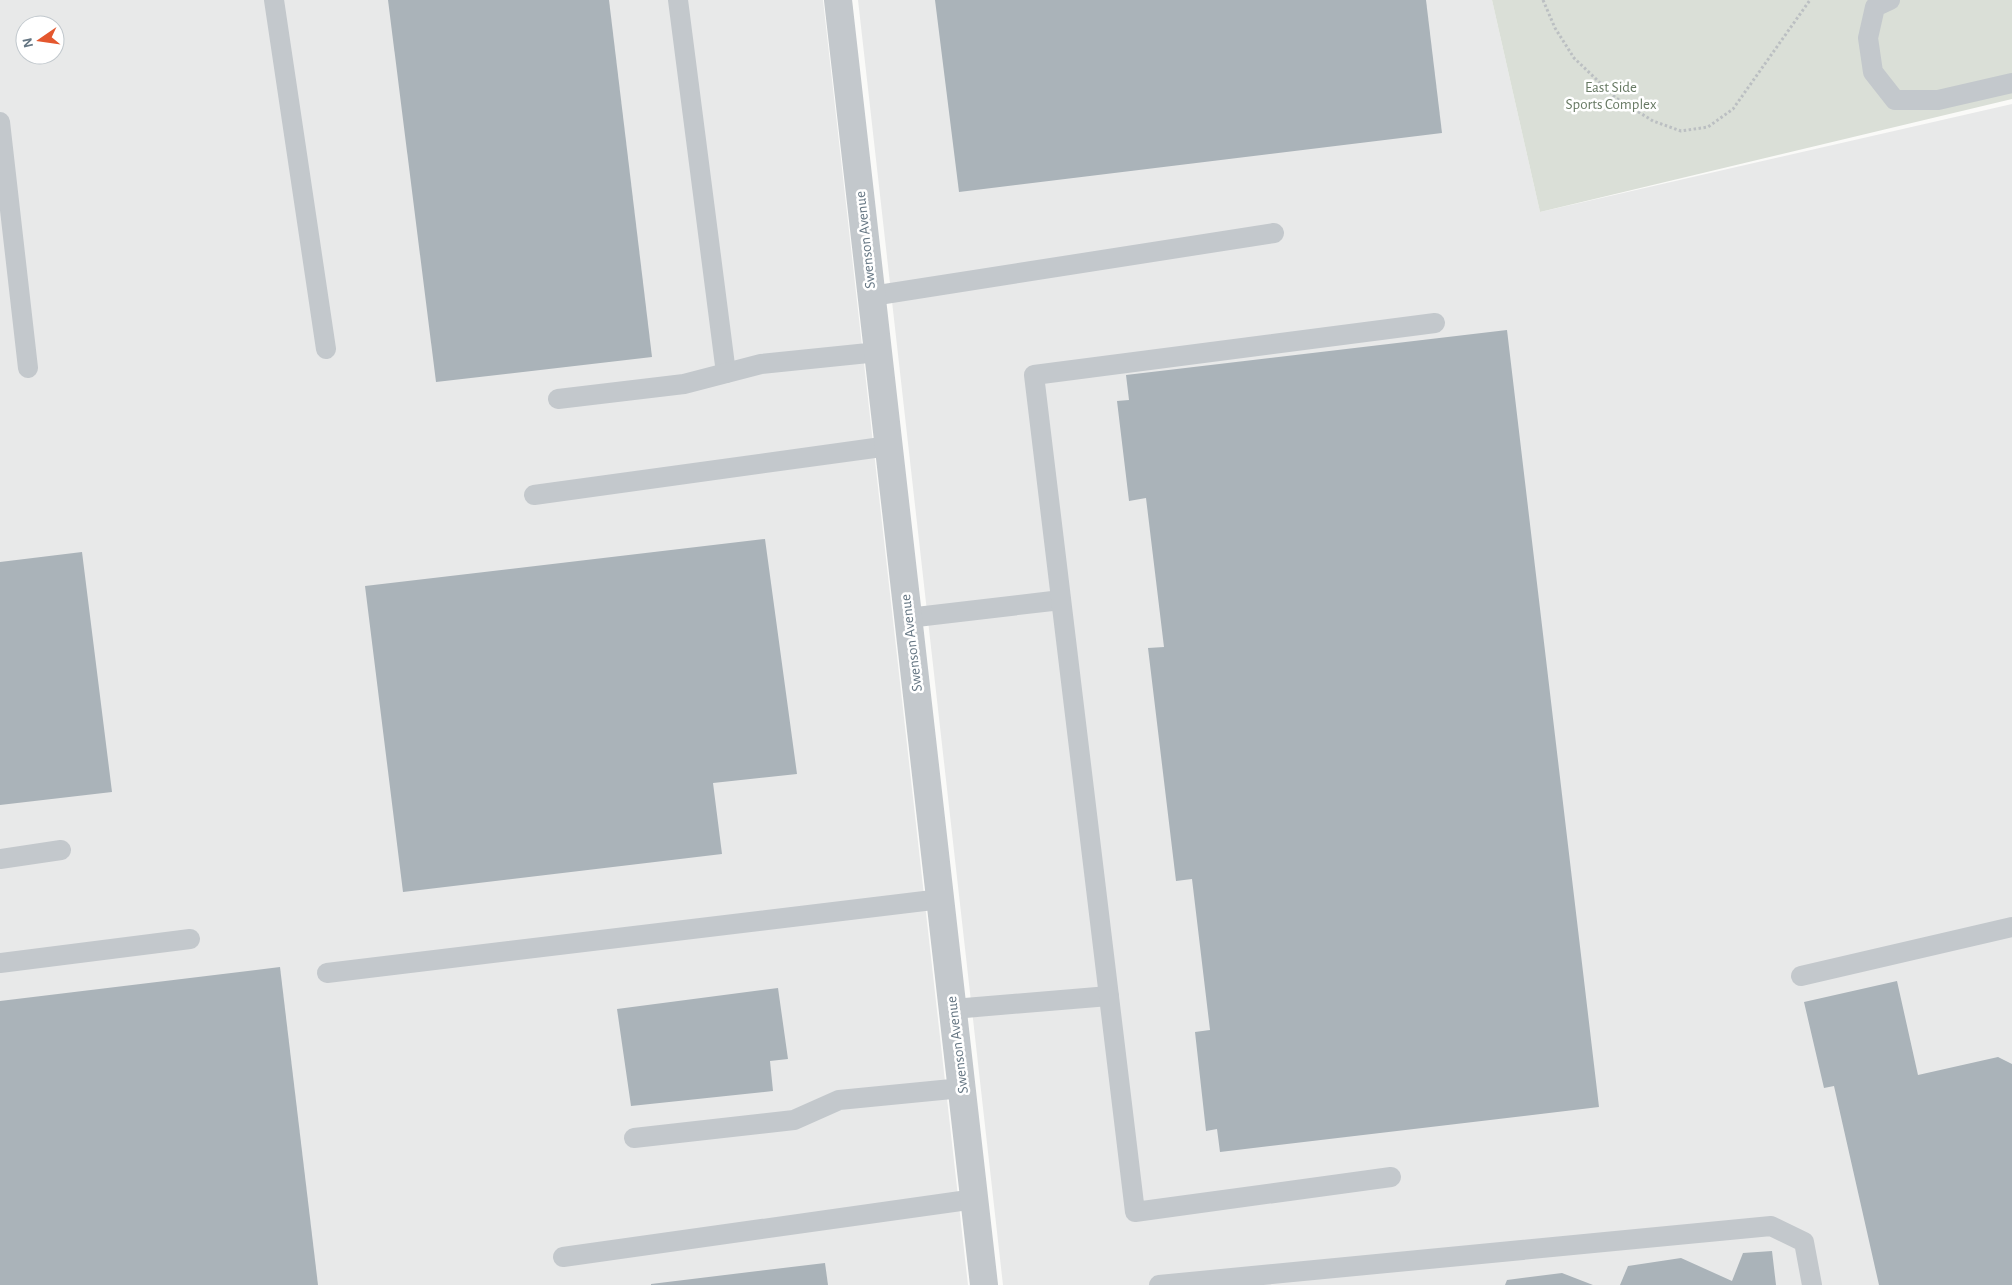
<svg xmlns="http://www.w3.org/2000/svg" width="2012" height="1285" font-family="'Alegreya Sans',sans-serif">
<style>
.built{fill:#e8e9e9;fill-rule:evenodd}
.green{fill:#dadfd7}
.building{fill:#aab3b9}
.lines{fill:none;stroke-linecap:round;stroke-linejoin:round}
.path{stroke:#bbbfc2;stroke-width:3;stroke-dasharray:2.5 2.5;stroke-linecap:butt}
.service{stroke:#c3c8cc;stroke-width:20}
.minor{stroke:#c3c8cc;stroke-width:28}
.labels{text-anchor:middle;stroke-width:5;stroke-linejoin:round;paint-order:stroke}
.park-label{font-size:15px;fill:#687a64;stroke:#fff}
.street-label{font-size:15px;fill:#657683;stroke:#fff}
</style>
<rect width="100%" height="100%" fill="#fafaf8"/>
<!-- built -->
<g class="built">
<path d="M0 0H823L968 1285H0ZM25 25H55V55H25Z"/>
<path d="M858 0H1492L1540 212 2012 104V1285H1003Z"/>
</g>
<!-- green -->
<path class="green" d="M1492 0H2012V99L1540 212Z"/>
<!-- building -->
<g class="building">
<path d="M388 0H609L652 357 436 382Z"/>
<path d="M935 0H1426L1442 133 959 192Z"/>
<path d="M1507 330 1599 1107 1220 1152 1217 1129 1206 1131 1195 1032 1210 1030 1192 879 1176 881 1148 648 1164 647 1146 498 1129 501 1117 401 1129 400 1126 375Z"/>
<path d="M765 539 797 774 713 783 722 854 403 892 365 586Z"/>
<path d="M82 552 112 792 0 805V562Z"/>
<path d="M280 967 318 1285H0V1001Z"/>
<path d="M1897 981 1918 1075 1998 1057 2012 1064V1285H1879L1834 1086 1824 1088 1804 1002Z"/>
<path d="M778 988 788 1059 770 1061 773 1091 631 1106 617 1009Z"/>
<path d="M1772 1251 1776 1285H1620L1628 1266 1681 1258 1732 1281 1743 1253Z"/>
<path d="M825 1263 828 1285H651V1284Z"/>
<path d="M1562 1273 1593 1285H1505L1507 1280Z"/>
</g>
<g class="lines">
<!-- path -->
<path class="path" d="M1543 0 1555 28 1574 58 1616 98 1653 121 1681 131 1708 127 1733 109 1810 0"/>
<!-- service -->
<g class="service">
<path d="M274 0 326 349"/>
<path d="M678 0 726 373"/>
<path d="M1890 0 1875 7 1868 38 1873 72 1895 100H1938L2012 83"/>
<path d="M0 122 28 368"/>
<path d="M872 296 1274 233"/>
<path d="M558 399 684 384 761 364 878 352"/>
<path d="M534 495 889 446"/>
<path d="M908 618 1061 600"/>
<path d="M0 859 61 850"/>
<path d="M0 963 190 939"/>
<path d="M327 973 941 899"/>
<path d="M1801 976 2012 927"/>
<path d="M953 1009 1109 996"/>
<path d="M634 1138 794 1120 839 1100 962 1088"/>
<path d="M1391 1177 1135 1212 1034 375 1435 323"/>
<path d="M563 1257 975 1199"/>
<path d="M1159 1285 1771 1226 1804 1242 1812 1285"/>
</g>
<!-- minor -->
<path class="minor" d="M838 0 984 1285"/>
</g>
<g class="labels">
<!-- park labels -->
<g class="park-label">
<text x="1611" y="92">East Side<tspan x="1611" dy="17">Sports Complex</tspan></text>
</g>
<!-- street labels -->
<g class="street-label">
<text transform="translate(865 240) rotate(-96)" y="5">Swenson Avenue</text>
<text transform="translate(911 643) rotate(-97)" y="5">Swenson Avenue</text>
<text transform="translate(957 1045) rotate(-97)" y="5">Swenson Avenue</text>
</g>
</g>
<!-- north arrow -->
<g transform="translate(40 40) rotate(257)"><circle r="24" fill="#ffffff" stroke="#c1c8cd"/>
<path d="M0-4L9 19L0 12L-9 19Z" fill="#e4572e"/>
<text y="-8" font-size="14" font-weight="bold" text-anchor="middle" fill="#657683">N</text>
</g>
</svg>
